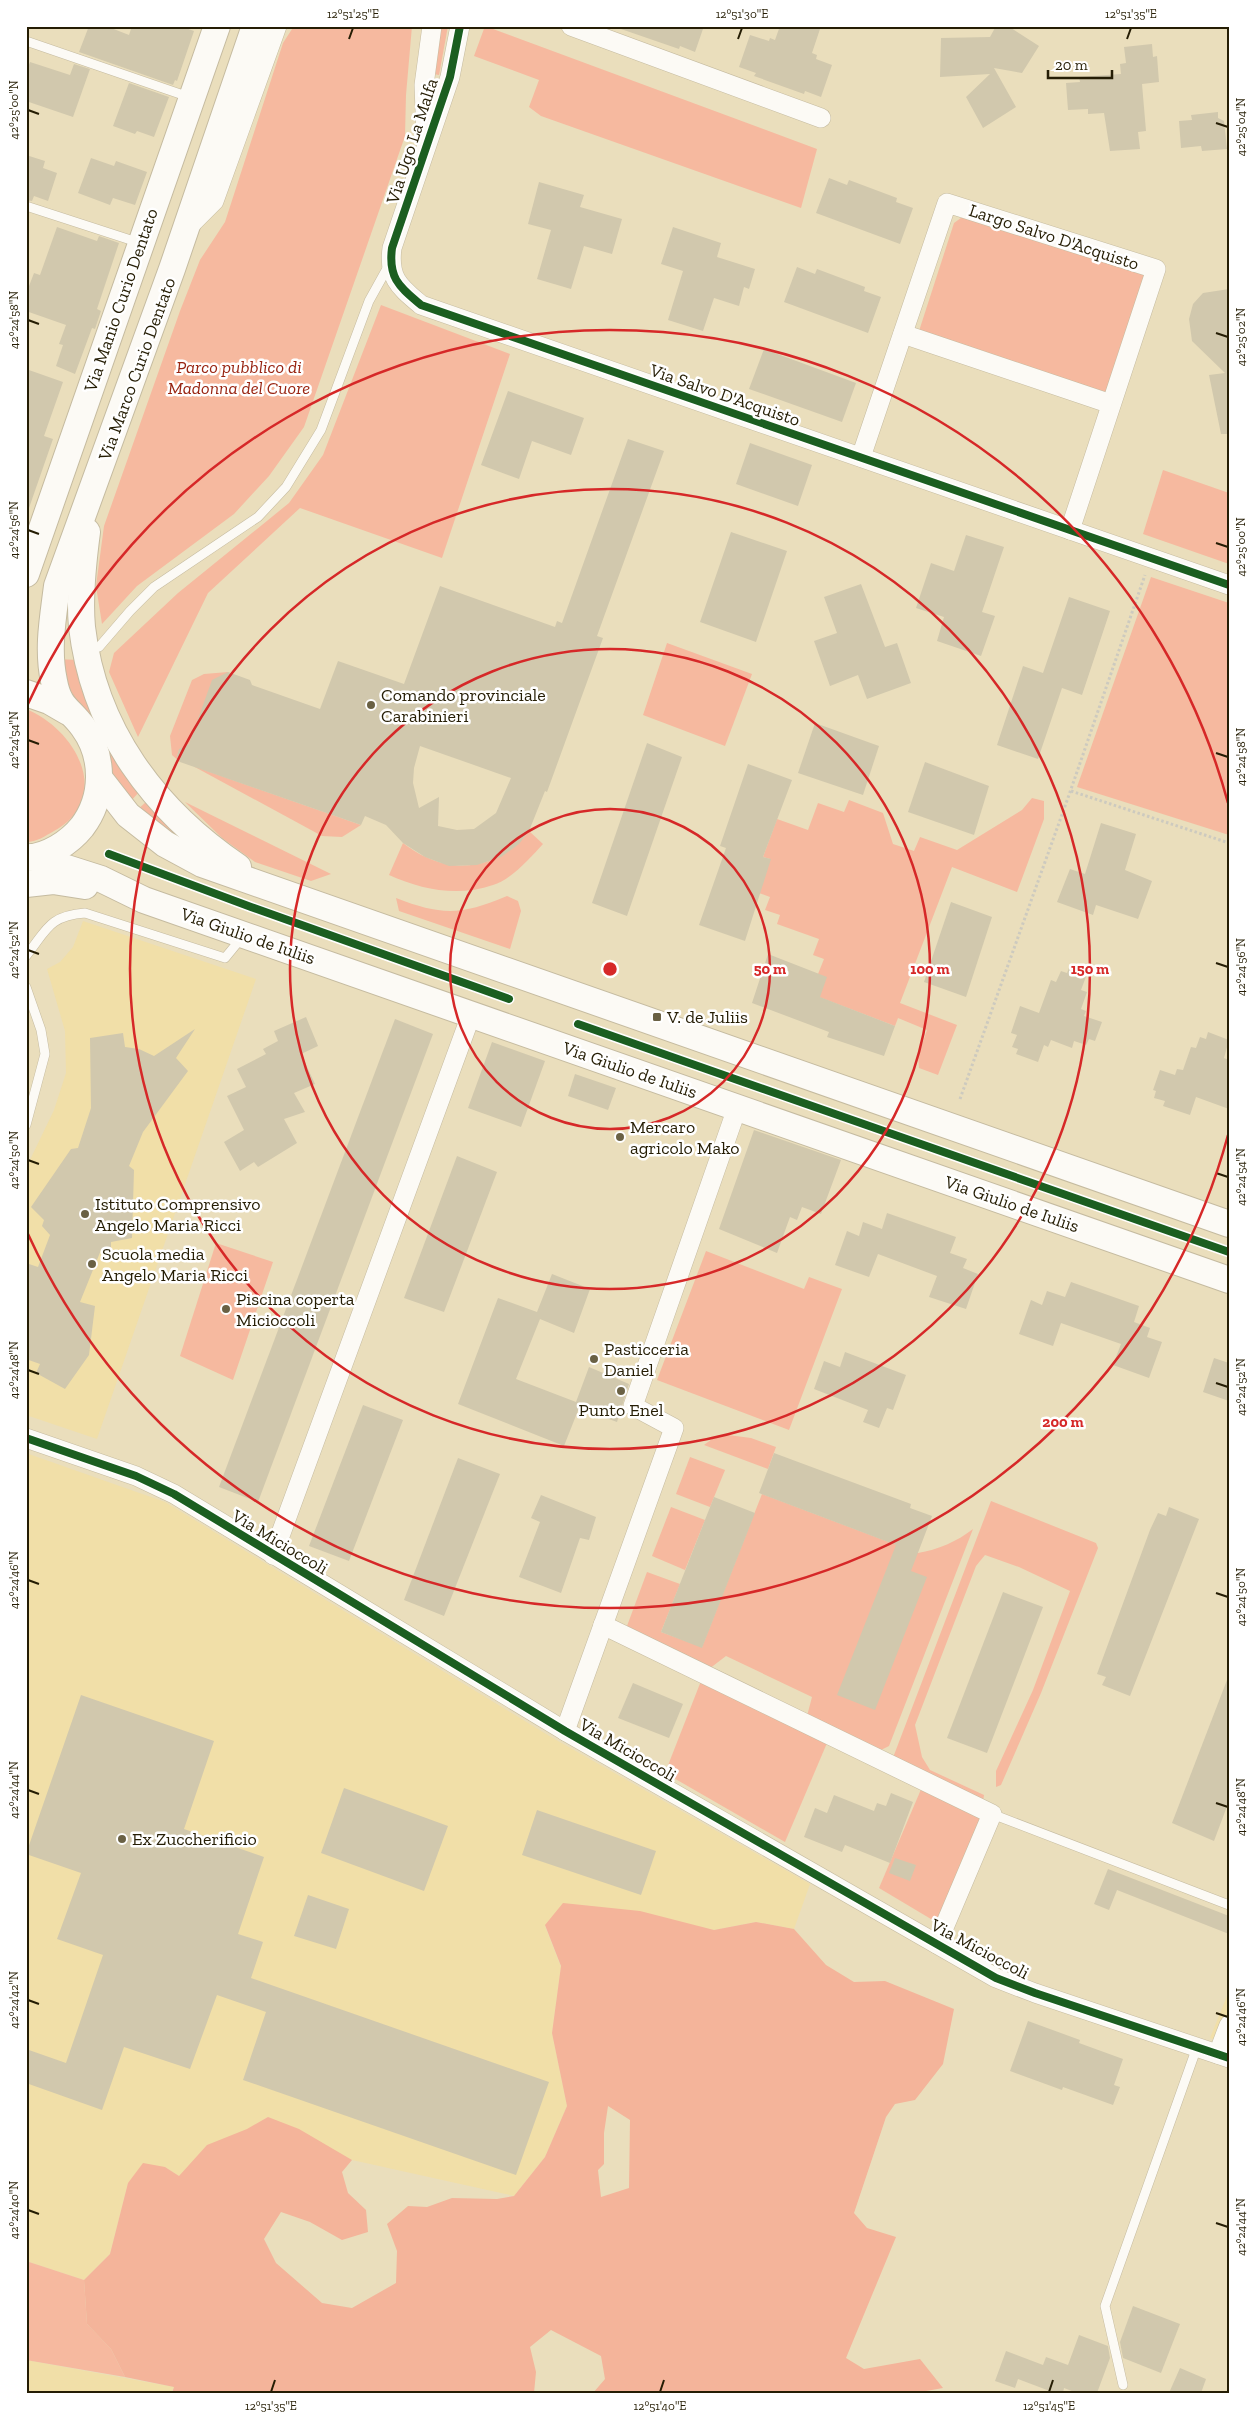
<svg xmlns="http://www.w3.org/2000/svg" width="1255" height="2419" font-family="'Zilla Slab',serif">
<style>
.built{fill:#f1dfa8}
.green{fill:#f6b99f}
.forest{fill:#f4b49a;fill-rule:evenodd}
.building{fill:#d1c8ad;fill-rule:evenodd}
.lines{fill:none;stroke-linecap:round;stroke-linejoin:round}
.service-casing{stroke:#c5bba0;stroke-width:10}
.minor-casing{stroke:#c5bba0;stroke-width:20}
.secondary-casing{stroke:#c5bba0;stroke-width:28}
.path{stroke:#cdcabf;stroke-width:3;stroke-dasharray:2.5 2.5;stroke-linecap:butt}
.service{stroke:#fcfaf5;stroke-width:9}
.minor{stroke:#fcfaf5;stroke-width:19}
.secondary{stroke:#fcfaf5;stroke-width:26}
.cycleway-casing{stroke:#fff;stroke-width:11}
.cycleway{stroke:#1b5e20;stroke-width:8}
.ticks{fill:none;stroke:#251d04;stroke-width:2}
.ring{fill:none;stroke:#d62828;stroke-width:2.5}
.poi-dot{fill:#6a6144;stroke:#fff;stroke-width:2}
.labels{text-anchor:middle;stroke-width:5;stroke-linejoin:round;paint-order:stroke}
.street-label{font-size:18px;fill:#251d04;stroke:#fff}
.park-label{font-size:18px;font-style:italic;fill:#982411;stroke:#fff}
.poi-label{font-size:18px;fill:#251d04;stroke:#fff;text-anchor:start}
.centre{fill:#d62828;stroke:#fff;stroke-width:2.5}
.ring-label{font-size:15px;text-anchor:middle;font-weight:bold;fill:#d62828;stroke:#fff;stroke-width:5;stroke-linejoin:round;paint-order:stroke}
.neatline{fill:none;stroke:#251d04;stroke-width:2}
.ticks-label{font-size:12px;text-anchor:middle;fill:#251d04}
</style>
<rect width="100%" height="100%" fill="#eadebc"/>
<!-- built -->
<g class="built">
<path d="M83 921 256 979 97 1439 26 1415V1164L29 1162 54 1110 66 1073 65 1031 47 969 60 962 73 947Z"/>
<path d="M26 1453 165 1502 551 1737 810 1884 794 1929 756 1922 714 1930 582 1905 545 1926 561 1967 552 2033 567 2106 545 2157 514 2196 352 2160 268 2117 192 2164 179 2176 165 2167 128 2183 110 2254 84 2280 26 2261Z"/>
<path d="M1229 1991V2045L1210 2038Z"/>
<path d="M26 2360 174 2387 171 2393H26Z"/>
</g>
<!-- green -->
<g class="green">
<path d="M294 26H412L406 95 405 136 304 427 269 476 234 514 137 586 102 624 96 586 104 526 180 311 200 260 225 222 283 43Z"/>
<path d="M441 26H448L439 75 434 74Z"/>
<path d="M485 26 817 149 801 208 541 116 529 107 539 80 474 56Z"/>
<path d="M965 215 1148 274 1105 396 919 331 954 223Z"/>
<path d="M381 305 510 354 442 558 300 508 208 593 138 737 109 672 114 653 178 593 289 503 323 455Z"/>
<path d="M1163 470 1229 493V564L1143 534Z"/>
<path d="M1151 577 1229 603V835L1077 787Z"/>
<path d="M667 643 752 674 725 746 643 715Z"/>
<path d="M57 659 78 660 139 792 129 803 116 786 104 740 64 689Z"/>
<path d="M228 672 189 744 179 750 177 756 180 762 172 755 170 736 192 680 204 674Z"/>
<path d="M26 709C76 729 114 798 54 831 45 836 37 842 26 842Z"/>
<path d="M193 766 361 825 342 837 322 836Z"/>
<path d="M1032 798 1044 801V819L1017 892 952 867 900 1003 957 1025 938 1075 919 1068 918 1056 927 1030 898 1018 895 1026 819 997 818 974 824 959 813 955 819 939 777 924 780 915 765 910 770 897 759 893 770 859 763 857 777 819 808 830 818 803 844 812 849 800 883 813 893 844 914 851 920 837 957 850 1022 810Z"/>
<path d="M146 802 219 864 136 811Z"/>
<path d="M185 802 331 874 311 881 255 862 222 838Z"/>
<path d="M529 831 543 844C531 857 511 880 493 885 458 897 422 890 389 875L403 843C410 848 418 854 426 857 463 875 505 864 529 831Z"/>
<path d="M507 896 518 901 521 911 510 949 399 911 396 898C442 916 462 915 507 896Z"/>
<path d="M216 1243 273 1262 233 1380 180 1356Z"/>
<path d="M706 1251 804 1289 809 1277 842 1289 789 1430 657 1380Z"/>
<path d="M728 1435 751 1438 776 1447 768 1469 704 1445 712 1439Z"/>
<path d="M690 1457 725 1470 710 1507 676 1494Z"/>
<path d="M762 1494 918 1553C937 1550 958 1541 973 1529L889 1746 877 1752 807 1716 812 1697 726 1656 709 1669 627 1626 647 1572 680 1584 661 1632 702 1647Z"/>
<path d="M991 1501 1096 1543 1098 1548 1041 1693 1001 1785 996 1787V1771L1033 1690 1070 1591 1019 1567 985 1555 976 1566 915 1725 922 1757 930 1770 984 1795 983 1802 895 1760 894 1755Z"/>
<path d="M671 1507 705 1520 685 1570 652 1556Z"/>
<path d="M701 1681 827 1743 785 1842 665 1773Z"/>
<path d="M922 1787 986 1816 941 1925 879 1888Z"/>
<path d="M26 2261 84 2280 87 2324 111 2349 125 2377 26 2360Z"/>
</g>
<!-- forest -->
<path class="forest" d="M563 1903 640 1911 714 1930 756 1922 794 1929 826 1965 854 1982 885 1981 954 2009 943 2064 915 2100 895 2104 886 2117 854 2213 867 2228 896 2237 846 2358 864 2369 920 2359 943 2388 915 2393H593L605 2379 601 2356 551 2330 530 2347 536 2372 534 2393H172L174 2387 125 2377 111 2349 87 2324 84 2280 110 2254 128 2183 143 2163 165 2167 179 2176 207 2145 247 2129 268 2117 299 2129 352 2160 342 2172 348 2193 366 2210 368 2232 342 2240 310 2222 281 2212 264 2239 276 2263 322 2303 352 2308 396 2283 397 2251 387 2224 408 2206 427 2207 452 2198 497 2199 514 2196 545 2157 567 2106 552 2033 561 1966 545 1925ZM608 2106 630 2120 629 2188 601 2197 598 2170 604 2164V2133Z"/>
<!-- building -->
<g class="building">
<path d="M89 26H106L129 35 132 26H180L194 31 177 81 175 80 173 85 79 52Z"/>
<path d="M622 26H704L695 52 680 46 679 49 621 29Z"/>
<path d="M780 26H821L812 53 817 55 816 59 832 65 821 97 805 91 804 94 754 76 756 73 739 67 750 35 769 41 770 38 775 40Z"/>
<path d="M996 26H1008L1039 46 1022 73 994 68 1016 107 983 128 966 97 990 74 940 77 941 38 990 37Z"/>
<path d="M1152 44 1153 57 1157 56 1159 82 1142 84 1146 131 1138 132 1140 149 1110 151 1104 113 1088 114V109L1068 110 1066 83 1080 82 1079 77 1121 74 1120 64 1126 63 1124 47Z"/>
<path d="M30 62 70 75 74 64 90 69 73 117 26 101V73Z"/>
<path d="M129 83 169 97 154 137 137 131 135 134 113 126Z"/>
<path d="M1218 112V118L1224 121 1227 149 1202 151 1201 146 1181 148 1179 121 1192 120 1191 115Z"/>
<path d="M26 155 45 161 43 168 57 173 48 201 34 196 32 201 26 200Z"/>
<path d="M91 158 114 166 116 161 147 172 135 205 113 198 110 205 78 193Z"/>
<path d="M829 178 847 185 849 180 897 198 896 202 913 208 900 244 816 213Z"/>
<path d="M539 182 584 195 580 207 622 219 612 254 584 246 571 289 537 279 551 230 528 224Z"/>
<path d="M57 227 97 241 99 236 119 243 97 309 101 311 95 329 92 328 75 374 56 366 63 345 59 344 66 325 26 311V294L34 273 40 275Z"/>
<path d="M673 227 721 243 717 257 755 269 749 289 744 287 739 306 714 298 703 331 668 320 683 271 661 264Z"/>
<path d="M797 267 815 274 817 269 865 287 864 291 881 297 868 333 784 302Z"/>
<path d="M1229 289V434H1221L1209 375 1225 373 1192 341 1189 319 1193 304 1203 293Z"/>
<path d="M764 349 856 383 842 422 749 389Z"/>
<path d="M26 369 63 382 44 436 53 439 29 508H26Z"/>
<path d="M508 391 584 418 571 455 532 441 519 479 481 465Z"/>
<path d="M628 439 664 451 597 636 603 638 547 792 545 791 529 831 519 844 501 857 477 865 449 866 425 857 403 843 386 825 365 816 361 825 180 762 177 756 179 749 189 744 212 680 228 672 250 680 252 685 320 709 338 661 404 684 440 586 555 627 557 621 562 623ZM420 746 511 778 496 813 474 829 457 830 438 826 439 797 419 808 413 783 414 768Z"/>
<path d="M750 443 812 465 798 506 736 484Z"/>
<path d="M731 532 787 551 756 642 700 622Z"/>
<path d="M966 535 1004 547 982 612 995 616 981 656 937 641 944 617 916 608 931 563 954 571Z"/>
<path d="M861 584 885 647 897 643 911 683 867 699 858 675 830 686 814 641 837 633 824 597Z"/>
<path d="M1069 597 1110 611 1082 695 1062 688 1038 759 997 745 1023 666 1043 673Z"/>
<path d="M815 723 879 746 863 795 798 773Z"/>
<path d="M647 743 682 757 627 916 592 903Z"/>
<path d="M925 762 989 786 974 835 908 812Z"/>
<path d="M748 764 792 780 763 857 771 859 745 941 699 925 726 848 720 846Z"/>
<path d="M1101 823 1136 834 1125 870 1152 881 1138 919 1096 905 1093 915 1057 902 1070 869 1085 874Z"/>
<path d="M951 902 992 917 966 997 924 982Z"/>
<path d="M768 954 827 977 820 997 895 1026 884 1056 827 1037 829 1032 752 1003Z"/>
<path d="M1069 968 1087 974 1081 990 1087 992 1081 1009 1086 1011 1084 1016 1102 1022 1095 1041 1089 1039 1086 1045 1074 1041 1072 1048 1051 1040 1048 1047 1044 1045 1038 1062 1016 1054 1018 1049 1012 1047 1017 1035 1011 1033 1020 1006 1039 1013 1051 980 1056 982 1061 971 1067 973Z"/>
<path d="M306 1017 318 1046 301 1054 315 1084 294 1093 305 1112 284 1119 297 1143 258 1167 254 1162 240 1171 224 1142 244 1130 227 1096 246 1087 237 1069 266 1054 263 1049 278 1041 274 1031Z"/>
<path d="M395 1019 433 1034 258 1502 219 1487Z"/>
<path d="M195 1029 176 1058 188 1071 143 1132 129 1166 134 1170 132 1238 111 1242V1249L101 1250 80 1302 95 1306 89 1355 65 1389 36 1373 40 1364 26 1359V1263L38 1267 50 1235 42 1226 44 1220 31 1207 71 1149 78 1148 91 1108 90 1038 123 1033 125 1047 139 1049 154 1056Z"/>
<path d="M1208 1032 1229 1040 1224 1058 1229 1060V1109L1196 1097 1190 1115 1163 1106 1165 1101 1154 1098 1156 1091 1153 1090 1160 1070 1175 1075 1177 1069 1183 1070 1191 1047 1196 1048 1200 1037 1206 1039Z"/>
<path d="M492 1042 545 1061 521 1127 468 1108Z"/>
<path d="M575 1074 616 1088 608 1110 568 1096Z"/>
<path d="M754 1130 841 1160 821 1214 802 1207 797 1220 790 1217 777 1253 719 1229Z"/>
<path d="M457 1156 497 1172 444 1312 404 1298Z"/>
<path d="M887 1213 956 1237 950 1253 967 1259 963 1268 978 1274 966 1309 929 1297 937 1276 878 1254 869 1277 835 1265 847 1231 859 1236 863 1222 882 1229Z"/>
<path d="M552 1274 590 1289 574 1333 540 1319 516 1379 576 1402 589 1367 629 1384 617 1422 579 1408 564 1446 458 1404 498 1298 537 1312Z"/>
<path d="M1071 1282 1139 1306 1134 1322 1150 1328 1147 1337 1162 1342 1149 1378 1113 1365 1121 1344 1061 1323 1053 1346 1019 1334 1031 1300 1042 1305 1047 1291 1065 1297Z"/>
<path d="M845 1352 906 1375 893 1410 887 1408 879 1428 863 1422 868 1410 814 1389 824 1361 840 1367Z"/>
<path d="M1214 1358 1229 1363V1401L1203 1392Z"/>
<path d="M363 1405 403 1420 349 1561 309 1546Z"/>
<path d="M774 1453 911 1504 910 1508 932 1516 911 1571 927 1577 875 1710 837 1695 896 1545 759 1493Z"/>
<path d="M458 1458 500 1474 444 1616 404 1600Z"/>
<path d="M541 1495 596 1517 589 1540 580 1538 561 1593 519 1577 540 1522 531 1518Z"/>
<path d="M714 1497 755 1513 702 1648 661 1632Z"/>
<path d="M1169 1507 1199 1519 1130 1696 1102 1685 1106 1677 1097 1674 1150 1530 1158 1513 1166 1516Z"/>
<path d="M1003 1592 1043 1607 987 1753 947 1738Z"/>
<path d="M1227 1680 1229 1801 1214 1841 1172 1823Z"/>
<path d="M633 1683 683 1704 669 1738 618 1718Z"/>
<path d="M81 1695 214 1741 184 1829 264 1857 238 1934 263 1942 251 1978 549 2082 516 2175 243 2080 266 2012 217 1995 190 2069 124 2047 102 2110 26 2083V2049L66 2063 103 1955 57 1939 81 1873 26 1854Z"/>
<path d="M344 1788 448 1826 424 1891 321 1853Z"/>
<path d="M891 1793 913 1802 890 1863 845 1845 842 1852 804 1837 815 1808 827 1813 834 1795 874 1811 877 1803 886 1806Z"/>
<path d="M537 1810 656 1851 641 1895 522 1855Z"/>
<path d="M895 1858 916 1865 910 1881 889 1873Z"/>
<path d="M1108 1869 1229 1916V1934L1117 1890 1109 1910 1094 1904Z"/>
<path d="M308 1895 349 1909 336 1949 294 1936Z"/>
<path d="M1028 2021 1080 2040 1079 2043 1123 2059 1114 2085 1120 2087 1113 2105 1063 2087 1062 2090 1010 2071Z"/>
<path d="M1133 2306 1180 2324 1161 2373 1123 2358 1120 2342Z"/>
<path d="M1079 2335 1108 2346 1110 2358 1097 2393H1077L1064 2388 1063 2393H1055L1018 2379 1015 2388 995 2381 1006 2351 1043 2365 1046 2357 1068 2365Z"/>
<path d="M1180 2368 1206 2379 1201 2393H1169Z"/>
</g>
<g class="lines">
<!-- service casing -->
<g class="service-casing">
<g id="service">
<path d="M26 41 189 97"/>
<path d="M26 206 140 243"/>
<path d="M99 647 130 611 154 587 258 517 286 487 321 430 369 301 389 265"/>
<path d="M26 956C47 930 48 916 85 913L225 958 243 936"/>
<path d="M26 987 41 1030 45 1054 26 1125"/>
<path d="M992 1814 1229 1905"/>
<path d="M1123 2385 1105 2306 1197 2047"/>
</g>
</g>
<!-- minor casing -->
<g class="minor-casing">
<g id="minor">
<path d="M460 26 450 77 392 248C388 279 400 287 421 305L1229 585"/>
<path d="M571 26 821 118"/>
<path d="M426 137 424 85 432 26"/>
<path d="M189 226 214 201 277 26"/>
<path d="M903 334 1111 404"/>
<path d="M861 457 947 203 1156 269 1070 530"/>
<path d="M26 1438 136 1476 174 1494 565 1731 996 1978 1035 1993 1229 2058"/>
<path d="M273 1555 471 1015"/>
<path d="M603 1625 992 1814 937 1944"/>
<path d="M565 1731 674 1428 633 1406 737 1108"/>
<path d="M1218 2054 1229 2025"/>
</g>
</g>
<!-- secondary casing -->
<g class="secondary-casing">
<g id="secondary">
<path d="M87 532C83 562 79 596 82 627 94 730 154 810 238 867"/>
<path d="M26 574 217 26"/>
<path d="M26 693 49 701 68 712"/>
<path d="M100 779 128 815 165 844 202 864 1229 1224"/>
<path d="M32 857 101 879 144 900 1229 1280"/>
<path d="M27 858C48 856 69 843 82 827 104 798 105 757 83 727 69 708 59 708 54 681 47 649 53 618 57 586L172 269 255 26"/>
<path d="M26 884 53 881 85 886"/>
</g>
</g>
<!-- path -->
<g class="path">
<path d="M1071 791 1229 843"/>
<path d="M960 1099 1069 795 1145 575"/>
</g>
<!-- service -->
<use href="#service" class="service"/>
<!-- minor -->
<use href="#minor" class="minor"/>
<!-- secondary -->
<use href="#secondary" class="secondary"/>
<!-- cycleway casing -->
<g class="cycleway-casing">
<g id="cycleway">
<path d="M460 26 450 77 392 248C388 279 400 287 421 305L1229 585"/>
<path d="M109 854 251 907 509 999"/>
<path d="M578 1024 1229 1252"/>
<path d="M26 1438 136 1476 174 1494 565 1731 996 1978 1035 1993 1229 2058"/>
</g>
</g>
<!-- cycleway -->
<use href="#cycleway" class="cycleway"/>
</g>
<!-- ticks -->
<path class="ticks" d="M349 39 353 28M738 39 742 28M1127 39 1131 28M28 110 39 114M1216 123 1228 127M28 320 39 324M1216 333 1228 337M28 530 39 534M1216 543 1228 547M28 740 39 744M1216 753 1228 757M28 950 39 954M1216 963 1228 967M28 1160 39 1164M1216 1173 1228 1177M28 1370 39 1374M1216 1383 1228 1387M28 1580 39 1584M1216 1593 1228 1597M28 1790 39 1794M1216 1803 1228 1807M28 2000 39 2004M1216 2013 1228 2017M28 2210 39 2214M1216 2223 1228 2227M271 2392 275 2380M660 2392 664 2380M1049 2392 1053 2380"/>
<!-- distance rings -->
<g class="ring">
<circle cx="610" cy="969" r="160"/>
<circle cx="610" cy="969" r="320"/>
<circle cx="610" cy="969" r="480"/>
<path d="M1228 1135A640 640 0 0 1 28 1234M28 704A640 640 0 0 1 1228 803"/>
</g>
<!-- markers -->
<g class="poi-dot">
<circle cx="371" cy="705" r="5"/>
<rect x="652" y="1012" width="10" height="10" rx="2.5"/>
<circle cx="620" cy="1137" r="5"/>
<circle cx="85" cy="1214" r="5"/>
<circle cx="92" cy="1264" r="5"/>
<circle cx="226" cy="1309" r="5"/>
<circle cx="594" cy="1359" r="5"/>
<circle cx="621" cy="1391" r="5"/>
<circle cx="122" cy="1839" r="5"/>
</g>
<g class="labels">
<!-- street labels -->
<g class="street-label">
<text transform="translate(412 141) rotate(-72)" y="6">Via Ugo La Malfa</text>
<text transform="translate(1054 237) rotate(18)" y="6">Largo Salvo D'Acquisto</text>
<text transform="translate(121 300) rotate(-71)" y="6">Via Manio Curio Dentato</text>
<text transform="translate(137 369) rotate(-70)" y="6">Via Marco Curio Dentato</text>
<text transform="translate(725 395) rotate(19)" y="6">Via Salvo D'Acquisto</text>
<text transform="translate(248 936) rotate(19)" y="6">Via Giulio de Iuliis</text>
<text transform="translate(630 1070) rotate(19)" y="6">Via Giulio de Iuliis</text>
<text transform="translate(1012 1204) rotate(19)" y="6">Via Giulio de Iuliis</text>
<text transform="translate(280 1542) rotate(31)" y="6">Via Micioccoli</text>
<text transform="translate(628 1750) rotate(30)" y="6">Via Micioccoli</text>
<text transform="translate(980 1949) rotate(28)" y="6">Via Micioccoli</text>
</g>
<!-- park labels -->
<g class="park-label">
<text x="239" y="373">Parco pubblico di<tspan x="239" dy="21">Madonna del Cuore</tspan></text>
</g>
<!-- poi labels -->
<g class="poi-label">
<text x="381" y="701">Comando provinciale<tspan x="381" dy="21">Carabinieri</tspan></text>
<text x="667" y="1023">V. de Juliis</text>
<text x="630" y="1133">Mercaro<tspan x="630" dy="21">agricolo Mako</tspan></text>
<text x="95" y="1210">Istituto Comprensivo<tspan x="95" dy="21">Angelo Maria Ricci</tspan></text>
<text x="102" y="1260">Scuola media<tspan x="102" dy="21">Angelo Maria Ricci</tspan></text>
<text x="236" y="1305">Piscina coperta<tspan x="236" dy="21">Micioccoli</tspan></text>
<text x="604" y="1355">Pasticceria<tspan x="604" dy="21">Daniel</tspan></text>
<text x="621" y="1416" text-anchor="middle">Punto Enel</text>
<text x="132" y="1845">Ex Zuccherificio</text>
</g>
</g>
<circle cx="610" cy="969" r="8" class="centre"/>
<g class="ring-label">
<text x="770" y="974">50 m</text>
<text x="930" y="974">100 m</text>
<text x="1090" y="974">150 m</text>
<text x="1063" y="1427">200 m</text>
</g>
<!-- border -->
<rect width="1255" height="2419" fill="none" stroke="#ffffff" stroke-width="55"/>
<!-- scale -->
<path d="M1048 70v8h64v-8" fill="none" stroke="#251d04" stroke-width="2.5"/>
<text x="1055" y="70" font-size="15" fill="#251d04" stroke="#ffffff" stroke-width="4" paint-order="stroke">20 m</text>
<rect x="28" y="28" width="1200" height="2364" class="neatline"/>
<g class="ticks-label">
<text x="353" y="18">12°51'25"E</text>
<text x="742" y="18">12°51'30"E</text>
<text x="1131" y="18">12°51'35"E</text>
<text transform="translate(14 110) rotate(-90)" y="4">42°25'00"N</text>
<text transform="translate(1241 127) rotate(-90)" y="4">42°25'04"N</text>
<text transform="translate(14 320) rotate(-90)" y="4">42°24'58"N</text>
<text transform="translate(1241 337) rotate(-90)" y="4">42°25'02"N</text>
<text transform="translate(14 530) rotate(-90)" y="4">42°24'56"N</text>
<text transform="translate(1241 547) rotate(-90)" y="4">42°25'00"N</text>
<text transform="translate(14 740) rotate(-90)" y="4">42°24'54"N</text>
<text transform="translate(1241 757) rotate(-90)" y="4">42°24'58"N</text>
<text transform="translate(14 950) rotate(-90)" y="4">42°24'52"N</text>
<text transform="translate(1241 967) rotate(-90)" y="4">42°24'56"N</text>
<text transform="translate(14 1160) rotate(-90)" y="4">42°24'50"N</text>
<text transform="translate(1241 1177) rotate(-90)" y="4">42°24'54"N</text>
<text transform="translate(14 1370) rotate(-90)" y="4">42°24'48"N</text>
<text transform="translate(1241 1387) rotate(-90)" y="4">42°24'52"N</text>
<text transform="translate(14 1580) rotate(-90)" y="4">42°24'46"N</text>
<text transform="translate(1241 1597) rotate(-90)" y="4">42°24'50"N</text>
<text transform="translate(14 1790) rotate(-90)" y="4">42°24'44"N</text>
<text transform="translate(1241 1807) rotate(-90)" y="4">42°24'48"N</text>
<text transform="translate(14 2000) rotate(-90)" y="4">42°24'42"N</text>
<text transform="translate(1241 2017) rotate(-90)" y="4">42°24'46"N</text>
<text transform="translate(14 2210) rotate(-90)" y="4">42°24'40"N</text>
<text transform="translate(1241 2227) rotate(-90)" y="4">42°24'44"N</text>
<text x="271" y="2410">12°51'35"E</text>
<text x="660" y="2410">12°51'40"E</text>
<text x="1049" y="2410">12°51'45"E</text>
</g>
</svg>
